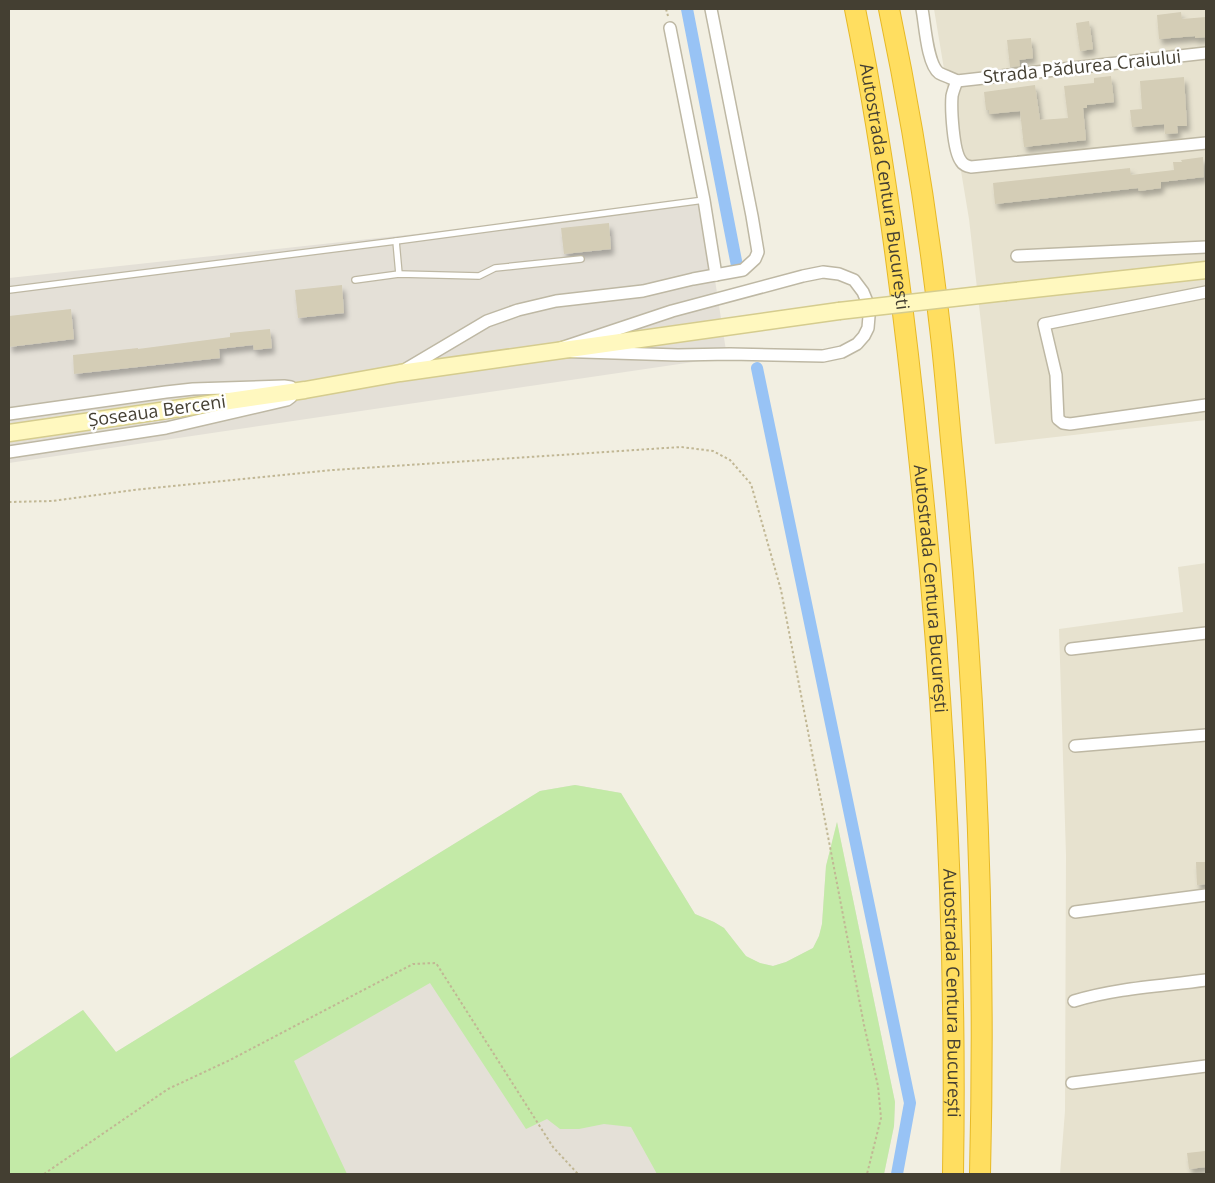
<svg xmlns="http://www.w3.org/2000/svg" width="1215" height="1183" font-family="'Open Sans',sans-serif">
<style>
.residential{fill:#e7e2cf}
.industrial{fill:#e4e0d7}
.green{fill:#c3eaa7}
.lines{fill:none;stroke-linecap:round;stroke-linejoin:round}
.canal{stroke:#98c3f5;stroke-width:12}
.building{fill:#d4cdb6;filter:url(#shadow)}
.lane-casing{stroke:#beb8a4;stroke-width:8}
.street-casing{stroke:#beb8a4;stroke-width:14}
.secondary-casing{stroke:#d5cc8e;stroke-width:19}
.highway-casing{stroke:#e7b926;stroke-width:22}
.path{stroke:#c1b794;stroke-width:2;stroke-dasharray:2.5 2.5;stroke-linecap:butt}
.lane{stroke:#fff;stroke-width:5.5}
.street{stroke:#fff;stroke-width:11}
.secondary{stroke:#fff8bf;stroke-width:16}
.highway{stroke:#ffde60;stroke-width:20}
.secondary-bridge-casing{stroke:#d5cc8e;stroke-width:19;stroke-linecap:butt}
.secondary-bridge{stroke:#fff8bf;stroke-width:16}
.labels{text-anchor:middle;stroke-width:5;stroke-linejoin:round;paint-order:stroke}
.street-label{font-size:18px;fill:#443f32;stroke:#fff}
</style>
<defs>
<filter id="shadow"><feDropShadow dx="3" dy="5.5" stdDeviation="2.5" flood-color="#0004"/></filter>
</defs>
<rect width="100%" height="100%" fill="#f2efe2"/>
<!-- residential -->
<g class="residential">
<path d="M934 9H1206V420L995 444 969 219Z"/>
<path d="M1206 563V1174H1060L1065 1111 1066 855 1059 629 1183 612 1178 567Z"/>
</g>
<!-- industrial -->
<g class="industrial">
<path d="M703 203 727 357 9 463V278Z"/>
<path d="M575 785 621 793 695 914 714 922 724 928 746 957 760 963 773 966 786 962 813 948 819 936 822 924 826 866 837 822 895 1102 894 1126 884 1174H9V1059L83 1010 116 1052 540 791Z"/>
</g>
<!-- green -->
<path class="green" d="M575 785 621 793 695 914 714 922 724 928 746 956 760 963 773 966 786 962 813 948 819 936 822 924 826 866 837 822 895 1102 894 1126 884 1174H657L631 1127 604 1124 579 1129H560L547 1119 526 1129 430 983 294 1061 347 1174H9V1059L83 1010 116 1052 540 791Z"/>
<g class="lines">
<!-- canal -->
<g class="canal">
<path d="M687 9 738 271"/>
<path d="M757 368 910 1103 897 1174"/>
</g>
</g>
<!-- building -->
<g class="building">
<path d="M1181 12 1182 19 1206 17V37L1195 38V36L1159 39 1157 15Z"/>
<path d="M1089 21 1093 49 1080 51 1076 23Z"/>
<path d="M1031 38 1033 58 1019 60 1020 66 1010 67 1007 40Z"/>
<path d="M1111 76 1114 102 1087 105V108H1083L1086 140 1024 147 1020 111 989 114V110H986L984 92 1035 85 1040 120 1068 118 1064 86 1094 83V78Z"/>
<path d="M1184 77 1187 126H1177L1178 133 1165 134 1164 124 1132 127 1130 110 1142 109 1140 81Z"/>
<path d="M1203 157 1204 177 1161 182V188L1139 191 1138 188 995 204 993 183 1130 168 1131 175 1174 170 1173 162H1182L1181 160Z"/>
<path d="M609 223 611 249 564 254 561 228Z"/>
<path d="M342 285 344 313 298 318 295 290Z"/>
<path d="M71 309 74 339 9 347V316Z"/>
<path d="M270 329 272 348 254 350 253 345 219 349 220 358 74 374 73 355 138 348V349L230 337V333Z"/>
<path d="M1196 862H1206V884L1197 885Z"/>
<path d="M1205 1151 1206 1167 1189 1169 1187 1153Z"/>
</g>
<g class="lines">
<!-- lane casing -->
<g class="lane-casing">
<g id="lane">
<path d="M396 241 399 274"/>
<path d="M355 280 399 274 479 276 495 268 581 259"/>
<path d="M9 290 396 241 704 200"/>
</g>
</g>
<!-- street casing -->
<g class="street-casing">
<g id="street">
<path d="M922 9C925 24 927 64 939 73 945 76 952 78 957 81"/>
<path d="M670 28 704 200 716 275"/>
<path d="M957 81C955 86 953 91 952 96 951 109 953 151 961 161 963 165 967 166 971 167L1206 143"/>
<path d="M957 81 1206 53"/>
<path d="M1017 256 1206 247"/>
<path d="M823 272 839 274 854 280 863 292 868 304 869 316 868 328 864 336 857 344 842 352 823 356 730 354 678 355 552 351 672 311 803 276Z"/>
<path d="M1206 292 1044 324 1056 375 1058 419 1063 423 1070 424 1206 405"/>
<path d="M406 369 487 321 518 310 556 301 643 291 693 279 743 270 755 259 758 252 752 216 711 9"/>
<path d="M9 414 166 392 193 389 284 386 291 387"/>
<path d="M9 452 166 428 287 400 291 397"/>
<path d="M1071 649 1206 633"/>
<path d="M1075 746 1206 735"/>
<path d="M1075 912 1206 895"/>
<path d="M1074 1001C1117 988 1162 986 1206 980"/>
<path d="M1072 1083 1206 1066"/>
</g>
</g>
<!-- secondary casing -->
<g class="secondary-casing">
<g id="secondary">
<path d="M1006 292 1206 270"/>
<path d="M9 433 305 390 400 373 839 311"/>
</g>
</g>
<!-- highway casing -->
<g class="highway-casing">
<g id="highway">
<path id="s1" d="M855 9C885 157 904 307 919 457 944 695 957 935 953 1174"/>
<path d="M889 9C911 114 928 221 940 328 945 369 948 410 952 451 976 691 986 933 980 1174"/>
</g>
</g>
<!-- path -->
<g class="path">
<path d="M666 9 668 16"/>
<path d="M9 502 52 501 134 490 333 470 681 447 713 451 730 460 751 484 781 590 864 1025 878 1086 881 1118 867 1174"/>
<path d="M44 1174 168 1089 230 1060 413 964 436 963 553 1147 578 1174"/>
</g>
<!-- lane -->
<use href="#lane" class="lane"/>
<!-- street -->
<use href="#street" class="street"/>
<!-- secondary -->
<use href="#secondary" class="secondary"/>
<!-- highway -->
<use href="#highway" class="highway"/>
<!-- secondary-bridge casing -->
<g class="secondary-bridge-casing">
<path id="secondary-bridge" d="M839 311 1006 292"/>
</g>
<!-- secondary-bridge -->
<use href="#secondary-bridge" class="secondary-bridge"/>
</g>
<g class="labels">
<!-- street labels -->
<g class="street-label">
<text transform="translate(1082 67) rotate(-6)" y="6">Strada Pădurea Craiului</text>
<text dy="6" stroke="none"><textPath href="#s1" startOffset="180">Autostrada Centura București</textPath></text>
<text transform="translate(157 411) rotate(-8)" y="6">Șoseaua Berceni</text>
<text dy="6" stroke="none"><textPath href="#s1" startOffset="585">Autostrada Centura București</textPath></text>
<text dy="6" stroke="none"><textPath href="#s1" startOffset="990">Autostrada Centura București</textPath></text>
</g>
</g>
<!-- border -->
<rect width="1215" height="1183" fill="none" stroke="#443f32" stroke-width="20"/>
</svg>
